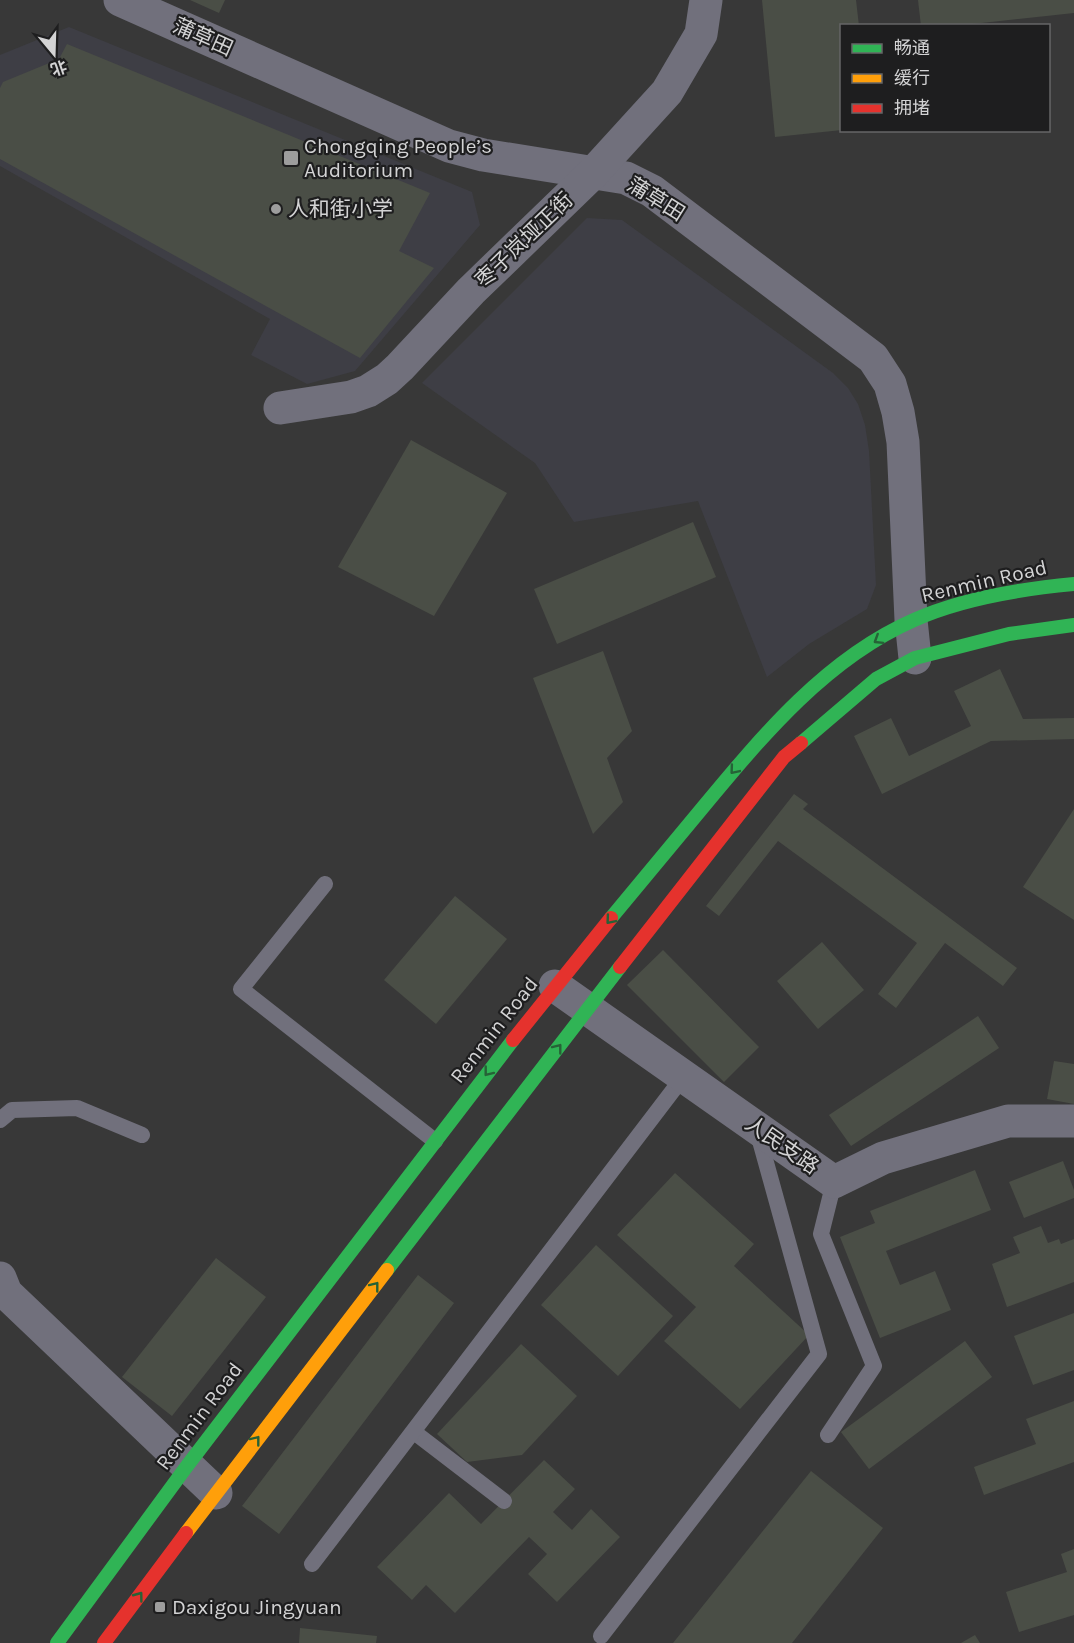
<svg xmlns="http://www.w3.org/2000/svg" width="1074" height="1643" font-family="Karla,'Noto Sans SC',sans-serif">
<style>
.built{fill:#3e3e45}
.building{fill:#4a4e46}
.lines{fill:none;stroke-linecap:round;stroke-linejoin:round}
.lane{stroke:#71707c;stroke-width:16}
.street{stroke:#71707c;stroke-width:33}
.fast{stroke:#30b455;stroke-width:14}
.slow{stroke:#ff9f0a;stroke-width:14}
.jam{stroke:#e5322d;stroke-width:14}
.oneway{stroke:#266237}
.poi-dot{fill:#9d9d9d;stroke:#1e1e1f;stroke-width:2}
.labels{text-anchor:middle;stroke-width:4.5;stroke-linejoin:round;paint-order:stroke}
.street-label{font-size:21px;fill:#d3d3d4;stroke:#1e1e1f}
.poi-label{font-size:21px;fill:#d3d3d4;stroke:#1e1e1f;text-anchor:start}
</style>
<rect width="100%" height="100%" fill="#383838"/>
<!-- built -->
<g class="built">
<path d="M69 27 472 192 480 225 355 371 307 384 251 355 270 319 0 166V55Z"/>
<path d="M587 218 622 220 833 373 848 388 858 404 865 425 869 451 876 585 867 609 809 644 767 677 698 501 574 522 535 463 422 383Z"/>
</g>
<!-- building -->
<g class="building">
<path d="M190 0H225L219 13Z"/>
<path d="M762 0H856L859 26H842V130L775 137Z"/>
<path d="M918 0H1074V13L954 26H921Z"/>
<path d="M67 44 430 193 399 251 434 268 360 358 0 159V88L3 82 59 59Z"/>
<path d="M411 440 507 493 434 616 338 567Z"/>
<path d="M693 522 716 577 557 644 534 589Z"/>
<path d="M603 651 632 731 607 758 623 802 593 834 533 678Z"/>
<path d="M1000 669 1023 719 1074 718V739L991 741 882 794 854 736 891 718 909 756 971 726 954 691Z"/>
<path d="M794 794 808 804 803 809 1017 968 1003 986 945 943 896 1008 878 994 917 943 778 841 719 916 706 906Z"/>
<path d="M1074 809V920L1023 887Z"/>
<path d="M455 896 507 939 436 1024 384 980Z"/>
<path d="M822 942 864 990 818 1029 777 981Z"/>
<path d="M663 950 759 1047 724 1082 627 985Z"/>
<path d="M978 1016 999 1048 851 1146 829 1115Z"/>
<path d="M1054 1061 1074 1064V1104L1047 1099Z"/>
<path d="M1063 1161 1074 1190V1198L1024 1218 1009 1182Z"/>
<path d="M975 1170 991 1210 886 1251 900 1285 935 1271 951 1310 880 1338 840 1237 875 1223 870 1211Z"/>
<path d="M675 1173 754 1244 734 1266 809 1335 740 1409 664 1341 696 1307 617 1235Z"/>
<path d="M1041 1226 1048 1243 1059 1239 1061 1244 1074 1239V1282L1007 1307 992 1264 1020 1253 1013 1237Z"/>
<path d="M596 1245 673 1316 618 1376 541 1305Z"/>
<path d="M216 1258 266 1297 172 1416 122 1377Z"/>
<path d="M418 1275 454 1303 279 1534 242 1506Z"/>
<path d="M1074 1313V1370L1033 1385 1014 1336Z"/>
<path d="M965 1341 992 1377 869 1469 841 1432Z"/>
<path d="M521 1344 577 1396 522 1455 467 1462 437 1434Z"/>
<path d="M1074 1401V1462L984 1495 974 1467 1036 1444 1026 1419Z"/>
<path d="M544 1460 575 1489 553 1512 572 1530 591 1509 620 1537 557 1602 528 1574 547 1554 529 1537 455 1613 426 1585 412 1600 377 1567 449 1493 481 1524Z"/>
<path d="M811 1471 883 1528 792 1643H673Z"/>
<path d="M1074 1549V1615L1019 1632 1006 1592 1067 1572 1061 1554Z"/>
<path d="M300 1628 377 1636 376 1643H299Z"/>
<path d="M975 1635 980 1643H961Z"/>
</g>
<g class="lines">
<!-- lane -->
<g class="lane">
<path d="M325 884 241 989 435 1141"/>
<path d="M0 1120 12 1110 77 1108 142 1135"/>
<path d="M414 1432 504 1501"/>
<path d="M828 1435 874 1366 821 1234 834 1182"/>
<path d="M312 1564 684 1076"/>
<path d="M601 1636 819 1354 757 1130"/>
</g>
<!-- street -->
<g class="street">
<path d="M120 0 449 146 483 155 626 178 652 191 873 358 890 384 898 412 903 442 911 620 915 658"/>
<path d="M280 408 351 397 368 391 387 379 400 367 471 291 595 171 667 92 701 34 706 0"/>
<path d="M555 986 834 1182 883 1158 1008 1121H1074"/>
<path d="M0 1278 6 1293 216 1493"/>
</g>
<!-- fast -->
<g class="fast">
<path d="M801 743 876 679 915 658 1009 634 1074 625"/>
<path d="M611 918C642 881 673 843 704 806 763 735 827 658 914 620 963 598 1021 589 1074 584"/>
<path d="M387 1270 620 967"/>
<path d="M57 1643 187 1466 513 1040"/>
</g>
<!-- slow -->
<path class="slow" d="M186 1533 387 1270"/>
<!-- jam -->
<g class="jam">
<path d="M620 967 784 757 801 743"/>
<path d="M513 1040 611 918"/>
<path d="M104 1643 186 1533"/>
</g>
</g>
<!-- one-way arrows -->
<defs><path id="oneway-chevron" d="M-2-3.5L2.5 0L-2 3.5" fill="none" stroke-width="1.6" stroke-linecap="round" stroke-linejoin="round" transform="scale(1.5)"/></defs>
<g class="oneway">
<use href="#oneway-chevron" transform="translate(878 640) rotate(148)"/>
<use href="#oneway-chevron" transform="translate(734 770) rotate(130)"/>
<use href="#oneway-chevron" transform="translate(610 920) rotate(130)"/>
<use href="#oneway-chevron" transform="translate(558 1048) rotate(-52)"/>
<use href="#oneway-chevron" transform="translate(488 1072) rotate(128)"/>
<use href="#oneway-chevron" transform="translate(375 1286) rotate(-52)"/>
<use href="#oneway-chevron" transform="translate(256 1440) rotate(-52)"/>
<use href="#oneway-chevron" transform="translate(139 1596) rotate(-53)"/>
</g>
<!-- markers -->
<g class="poi-dot">
<rect x="283" y="150" width="16" height="16" rx="3"/>
<circle cx="276" cy="209" r="6"/>
<rect x="154" y="1601" width="12" height="12" rx="3"/>
</g>
<g class="labels">
<!-- street labels -->
<g class="street-label">
<text transform="translate(203 37) rotate(24)" y="7">蒲草田</text>
<text transform="translate(656 199) rotate(32)" y="7">蒲草田</text>
<text transform="translate(524 240) rotate(-44)" y="7">枣子岚垭正街</text>
<text transform="translate(984 581) rotate(-13)" y="7">Renmin Road</text>
<text transform="translate(494 1030) rotate(-52)" y="7">Renmin Road</text>
<text transform="translate(782 1145) rotate(35)" y="7">人民支路</text>
<text transform="translate(199 1416) rotate(-53)" y="7">Renmin Road</text>
</g>
<!-- poi labels -->
<g class="poi-label">
<text x="304" y="153">Chongqing People’s<tspan x="304" dy="24">Auditorium</tspan></text>
<text x="288" y="216">人和街小学</text>
<text x="172" y="1614">Daxigou Jingyuan</text>
</g>
</g>
<!-- legend -->
<rect x="840" y="24" width="210" height="108" fill="#1e1e1f" stroke="#666667" stroke-width="1.5"/>
<rect x="852" y="44" width="30" height="9" fill="#30b455" stroke="#666667" stroke-width="1.5"/>
<text x="894" y="54" font-size="18" fill="#d3d3d4">畅通</text>
<rect x="852" y="74" width="30" height="9" fill="#ff9f0a" stroke="#666667" stroke-width="1.5"/>
<text x="894" y="84" font-size="18" fill="#d3d3d4">缓行</text>
<rect x="852" y="104" width="30" height="9" fill="#e5322d" stroke="#666667" stroke-width="1.5"/>
<text x="894" y="114" font-size="18" fill="#d3d3d4">拥堵</text>
<!-- north arrow -->
<g transform="translate(54 54) rotate(161)" stroke="#1e1e1f" stroke-width="4.5" paint-order="stroke">
<path d="M0-4.5L10 22L0 15L-10 22Z" fill="#d3d3d4"/>
<text y="-9" font-size="16" font-weight="bold" text-anchor="middle" fill="#d3d3d4">北</text>
</g>
</svg>
